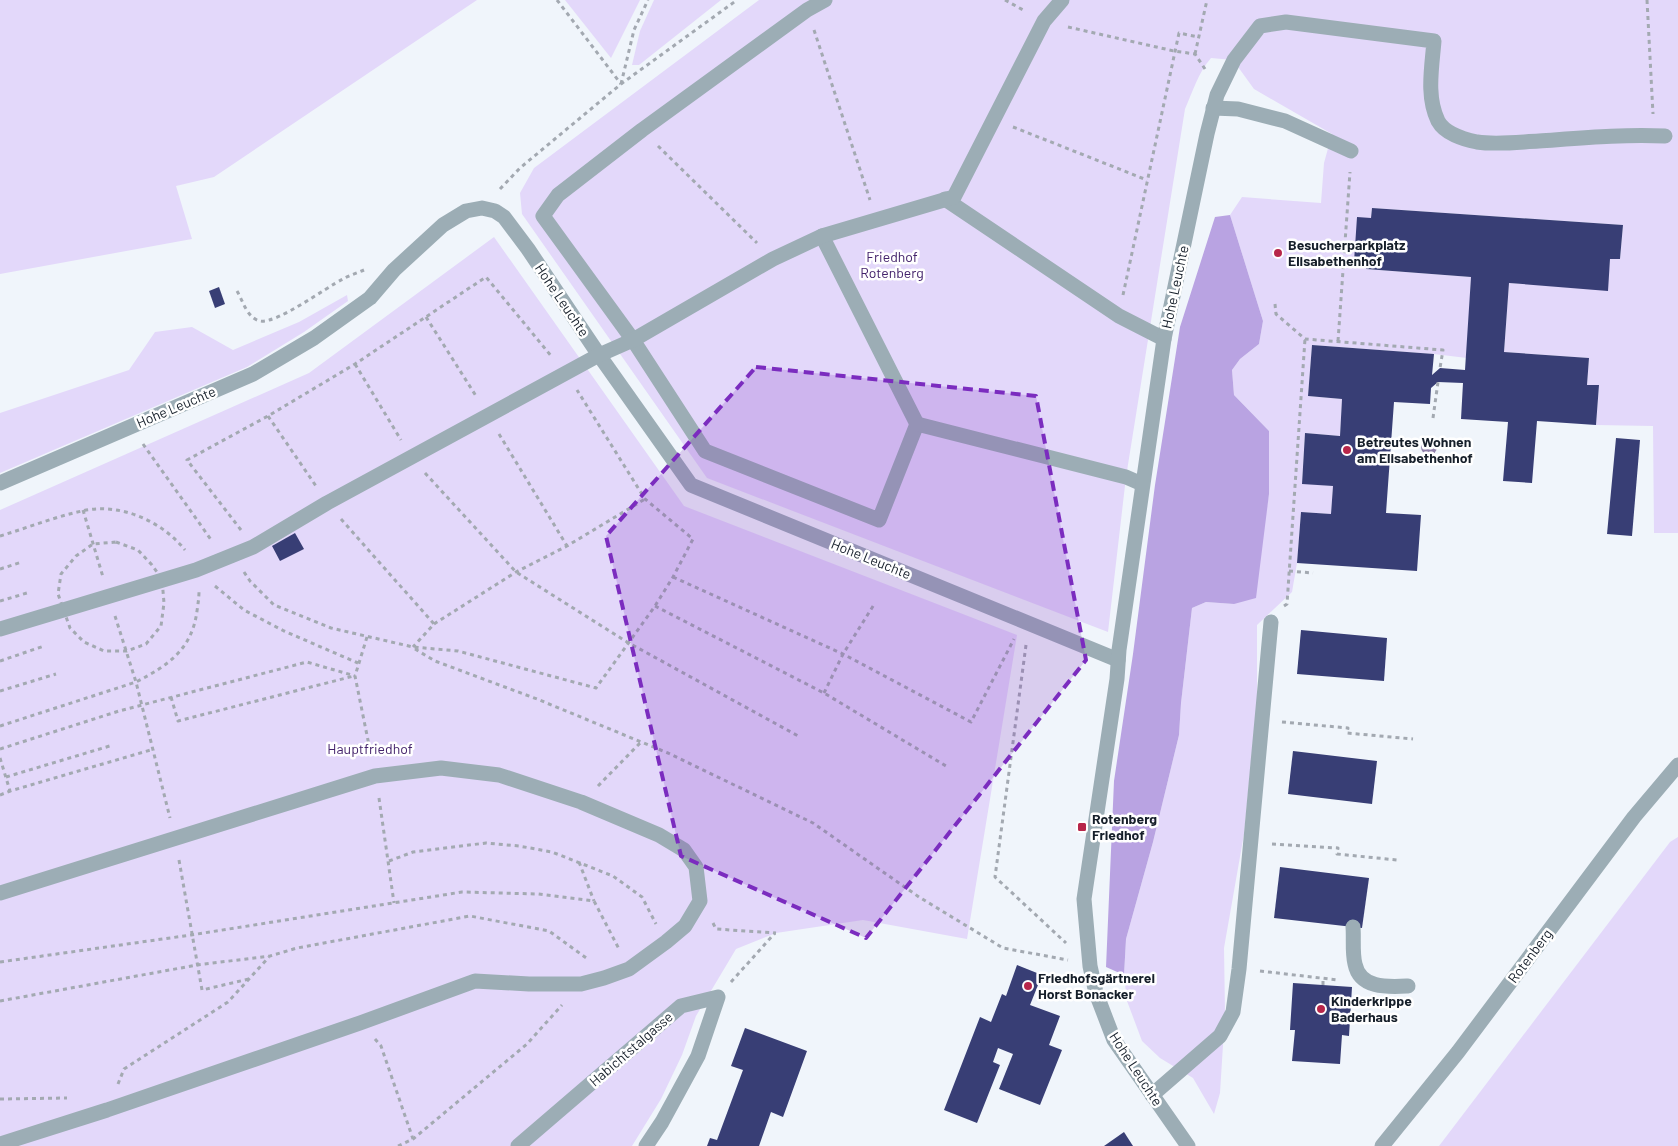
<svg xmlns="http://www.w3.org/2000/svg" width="1678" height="1146" font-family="Barlow,sans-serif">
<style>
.green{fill:#e3d8fa}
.forest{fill:#b9a3e2}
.building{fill:#383e75}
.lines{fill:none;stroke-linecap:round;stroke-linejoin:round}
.path{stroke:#a3a9b1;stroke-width:3;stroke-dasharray:4 4;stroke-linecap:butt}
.minor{stroke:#9cadb5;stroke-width:15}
.tree{fill:#9080ab}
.marked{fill:#7b2cbf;fill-opacity:0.2;stroke:#7b2cbf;stroke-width:4;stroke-dasharray:10 6;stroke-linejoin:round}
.poi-dot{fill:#b7264a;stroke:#fff;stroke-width:2}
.labels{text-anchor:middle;stroke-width:5;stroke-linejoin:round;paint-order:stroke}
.poi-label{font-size:14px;font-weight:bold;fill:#161f2a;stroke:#fff;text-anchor:start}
.park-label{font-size:14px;fill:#42216a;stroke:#fff}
.street-label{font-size:14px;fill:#161f2a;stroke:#fff}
</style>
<rect width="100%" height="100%" fill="#f0f5fb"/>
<!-- green -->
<g class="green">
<path d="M0 0H477L214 177 176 186 192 239 0 274Z"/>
<path d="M565 0H640L611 58Z"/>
<path d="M654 0H721L639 65H632L640 31Z"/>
<path d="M759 0H1678V533H1654L1653 426 1596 425 1599 386 1587 385 1589 358 1504 352 1509 283 1607 290 1610 259H1620L1623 225 1372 208 1366 269 1471 277 1467 358 1434 354 1312 345 1308 396 1342 399 1340 436 1305 433 1302 483 1333 486 1331 514 1301 512 1297 563 1292 592 1257 625V701L1244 834 1224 948 1225 1013 1220 1093 1214 1114 1193 1078 1160 1058 1142 1041 1127 1001 1124 975 1126 939 1153 842 1179 735 1181 703 1192 608 1206 602 1234 604 1262 538 1269 494V431L1234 395 1232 370 1240 359 1259 344 1263 321 1230 215 1242 197 1321 203 1324 163 1332 134 1254 89 1233 60 1211 58C1198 73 1193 91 1185 109L1126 477 1108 632 707 478 522 214 520 193 534 168Z"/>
<path d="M494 237 684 506 1017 635 967 939 863 920 776 933 736 949 696 1016 682 1055 661 1099 632 1146H0V510L309 373Z"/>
<path d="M347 295 348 301 304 332 247 367 0 473V413L129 370 155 332 192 327 233 350 299 322Z"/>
<path d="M1678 837V1146H1439L1670 842Z"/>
</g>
<!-- forest -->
<path class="forest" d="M1230 215 1263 321 1259 344 1240 359 1232 370 1234 395 1269 431V494L1256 598 1234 604 1206 602 1192 608 1181 703 1179 735 1153 842 1126 939 1124 975 1106 967 1114 781 1133 654 1155 485 1180 327 1215 217Z"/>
<!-- building -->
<g class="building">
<path d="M1372 208 1623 225 1620 259H1610L1608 291 1509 283 1504 352 1589 358 1587 385H1599L1596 425 1537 421 1532 483 1503 481 1508 422 1461 419 1463 383 1438 382 1431 388 1430 404 1394 402 1386 513 1421 515 1417 571 1297 563 1301 512 1331 514 1333 486 1302 484 1305 433 1340 436 1342 399 1308 396 1312 345 1434 354 1432 375 1440 368 1465 370 1471 277 1366 269V263L1354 262 1357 217 1371 218Z"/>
<path d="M219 287 225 304 215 308 209 291Z"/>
<path d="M1616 438 1640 440 1632 536 1607 534Z"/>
<path d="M295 533 304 549 280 561 272 546Z"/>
<path d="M1301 630 1387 638 1384 681 1297 674Z"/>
<path d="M1293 751 1377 761 1372 804 1288 794Z"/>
<path d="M1280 867 1369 878 1362 928 1274 918Z"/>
<path d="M1017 965 1042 975 1030 1005 1060 1016 1049 1045 1062 1050 1040 1105 999 1089 1013 1054 998 1048 993 1062 1000 1065 977 1123 944 1110 980 1017 991 1022 1002 994 1006 996Z"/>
<path d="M1293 983 1352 987 1349 1036 1342 1035 1340 1064 1292 1061 1295 1030H1290Z"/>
<path d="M745 1028 807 1051 783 1117 771 1112 759 1146H707L710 1138 717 1140 743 1070 731 1066Z"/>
<path d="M1124 1132 1133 1146H1104Z"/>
</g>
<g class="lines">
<!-- path -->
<g class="path">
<path d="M557 0 621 84"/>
<path d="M1005 0 1025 11"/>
<path d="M1647 0 1653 114"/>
<path d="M1068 27 1174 51 1195 54 1205 69"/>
<path d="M814 30 870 200"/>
<path d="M1195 54 1207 0"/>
<path d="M621 84 634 30 648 0"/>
<path d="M1013 127 1147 180"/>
<path d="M658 146 757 243"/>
<path d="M500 189 520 168 621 84 737 0"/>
<path d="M237 291C243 301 247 318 260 321 277 324 325 288 343 279 350 275 357 273 364 270"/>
<path d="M1123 295 1179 33 1198 37"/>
<path d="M1275 304 1276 314 1305 339 1443 350 1440 368"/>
<path d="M426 317 476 396"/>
<path d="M1338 341 1350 172"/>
<path d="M355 364 401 440"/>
<path d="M268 416 316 486"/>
<path d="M1433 418 1438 382"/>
<path d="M499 434 567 546"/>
<path d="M143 444 212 541"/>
<path d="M425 473 516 572 627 642 800 737"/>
<path d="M83 510 103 577"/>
<path d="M341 519 434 624 413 647"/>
<path d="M241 530 187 460 268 416 355 364 486 277 552 357"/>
<path d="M0 536C27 528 54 517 82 511 119 502 162 521 185 550"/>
<path d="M116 542 138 550 152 565 162 579 164 603 161 626 146 644 127 651H104L84 642 70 628 58 594 61 574 76 556 93 544Z"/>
<path d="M0 569 22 562"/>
<path d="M1289 571 1313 573"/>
<path d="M244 572 250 581 274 605 331 628 413 647 458 651 596 688 655 606 673 577 693 539 645 499 577 390"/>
<path d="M673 577 843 654 971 722 1014 639"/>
<path d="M215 586 244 610 284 631 358 663"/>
<path d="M0 601 27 593"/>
<path d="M655 606 824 693 946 766"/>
<path d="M1284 606 1287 604 1305 339"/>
<path d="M115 616 136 682 170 818"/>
<path d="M434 624 516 572 567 546 645 499"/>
<path d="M367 637 355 676 371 755"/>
<path d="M1026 645 995 877 1066 943"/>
<path d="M415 649 435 661 537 699 668 753 813 823 919 897 1003 948 1068 960"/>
<path d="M0 661 44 646"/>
<path d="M0 691 56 674"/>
<path d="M824 693 843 654 875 603"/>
<path d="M171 697 178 721 354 676"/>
<path d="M1282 722 1348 728 1347 733 1413 739"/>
<path d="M0 726 136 682C169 665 192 649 197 611 198 604 199 598 199 591"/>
<path d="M0 749 119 711 307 662 355 676"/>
<path d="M0 758 10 791 154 749"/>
<path d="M6 777 113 745"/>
<path d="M598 786 641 742"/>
<path d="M0 795 10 791"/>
<path d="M379 798 394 903"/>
<path d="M1272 844 1338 848 1337 854 1397 860"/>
<path d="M179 860 202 990 249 979"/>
<path d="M389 861 413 852 486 843 519 846 552 852 613 876 642 897 656 924"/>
<path d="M579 862 594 901"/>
<path d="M713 923 716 929 776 933"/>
<path d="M0 962 191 935 462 892 538 894 594 901 619 949"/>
<path d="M1260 971 1338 980"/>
<path d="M731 982 775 933"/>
<path d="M1323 985V978"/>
<path d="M0 1001 197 965 270 956 297 948 470 916 549 931 589 960"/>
<path d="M375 1039 381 1046 413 1139"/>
<path d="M118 1084 124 1069 228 1002 269 957"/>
<path d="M0 1099 67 1098"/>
<path d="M398 1146 413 1139 527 1044 562 1005"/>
</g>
<!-- minor -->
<g class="minor">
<path d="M825 0 807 10 642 130 558 195 543 216 633 340 705 451 879 520 917 424 1126 477 1142 484"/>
<path d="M1213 108 1238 109 1285 121 1351 151"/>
<path d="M945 199 1119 316 1164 339"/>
<path d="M822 236 917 424"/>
<path d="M0 483 253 374 314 338 370 298 394 270 443 225 466 211 482 208 495 211 504 217 528 249 599 355 691 485 1118 660"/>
<path d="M0 629 196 570 253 547 327 503 599 355 633 340 773 259 822 236 954 197 1044 21 1062 0"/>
<path d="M0 893 375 776 441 768 499 775 581 802 659 835 684 850 696 867 700 901 685 926 666 942 629 969 604 978 581 984H529L475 981 360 1023 107 1110 0 1144"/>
<path d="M1353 927C1354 939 1352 952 1355 964 1360 989 1388 987 1408 986"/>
<path d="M1152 1095 1220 1036 1233 1012 1239 969 1271 622"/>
<path d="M518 1146 681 1006 718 997 698 1056 662 1122 646 1146"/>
<path d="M1188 1146 1114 1040 1096 993 1090 966 1084 899 1117 679 1119 650 1164 339 1207 134 1217 95 1234 60 1260 26 1286 22 1434 41C1432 67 1426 96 1438 121 1445 134 1463 139 1477 142 1497 145 1519 142 1539 141 1581 138 1623 134 1665 136"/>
<path d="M1382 1146 1458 1052 1634 817 1678 765"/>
</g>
</g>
<!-- trees -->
<circle class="tree" cx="1429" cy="447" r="8"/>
<!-- marked area -->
<path class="marked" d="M756 367 1036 396 1086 660 866 938 681 856 606 536Z"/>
<!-- markers -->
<g class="poi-dot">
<circle cx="1278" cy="253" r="5"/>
<circle cx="1347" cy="450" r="5"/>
<rect x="1077" y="822" width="10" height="10" rx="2.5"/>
<circle cx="1028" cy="986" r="5"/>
<circle cx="1321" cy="1009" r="5"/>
</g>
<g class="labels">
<!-- poi labels -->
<g class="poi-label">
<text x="1288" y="250">Besucherparkplatz<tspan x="1288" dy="16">Elisabethenhof</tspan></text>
<text x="1357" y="447">Betreutes Wohnen<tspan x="1357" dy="16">am Elisabethenhof</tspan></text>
<text x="1092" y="824">Rotenberg<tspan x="1092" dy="16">Friedhof</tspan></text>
<text x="1038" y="983">Friedhofsgärtnerei<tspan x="1038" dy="16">Horst Bonacker</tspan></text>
<text x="1331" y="1006">Kinderkrippe<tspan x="1331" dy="16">Baderhaus</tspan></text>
</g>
<!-- park labels -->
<g class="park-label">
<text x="892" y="262">Friedhof<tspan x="892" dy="16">Rotenberg</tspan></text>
<text x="370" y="754">Hauptfriedhof</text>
</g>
<!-- street labels -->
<g class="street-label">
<text transform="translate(1175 287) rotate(-78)" y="5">Hohe Leuchte</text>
<text transform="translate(562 300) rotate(56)" y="5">Hohe Leuchte</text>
<text transform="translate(176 407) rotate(-23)" y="5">Hohe Leuchte</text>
<text transform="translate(871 559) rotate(22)" y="5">Hohe Leuchte</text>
<text transform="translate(1530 956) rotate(-53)" y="5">Rotenberg</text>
<text transform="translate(631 1049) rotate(-41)" y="5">Habichtstalgasse</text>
<text transform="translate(1136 1069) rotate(57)" y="5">Hohe Leuchte</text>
</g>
</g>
</svg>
